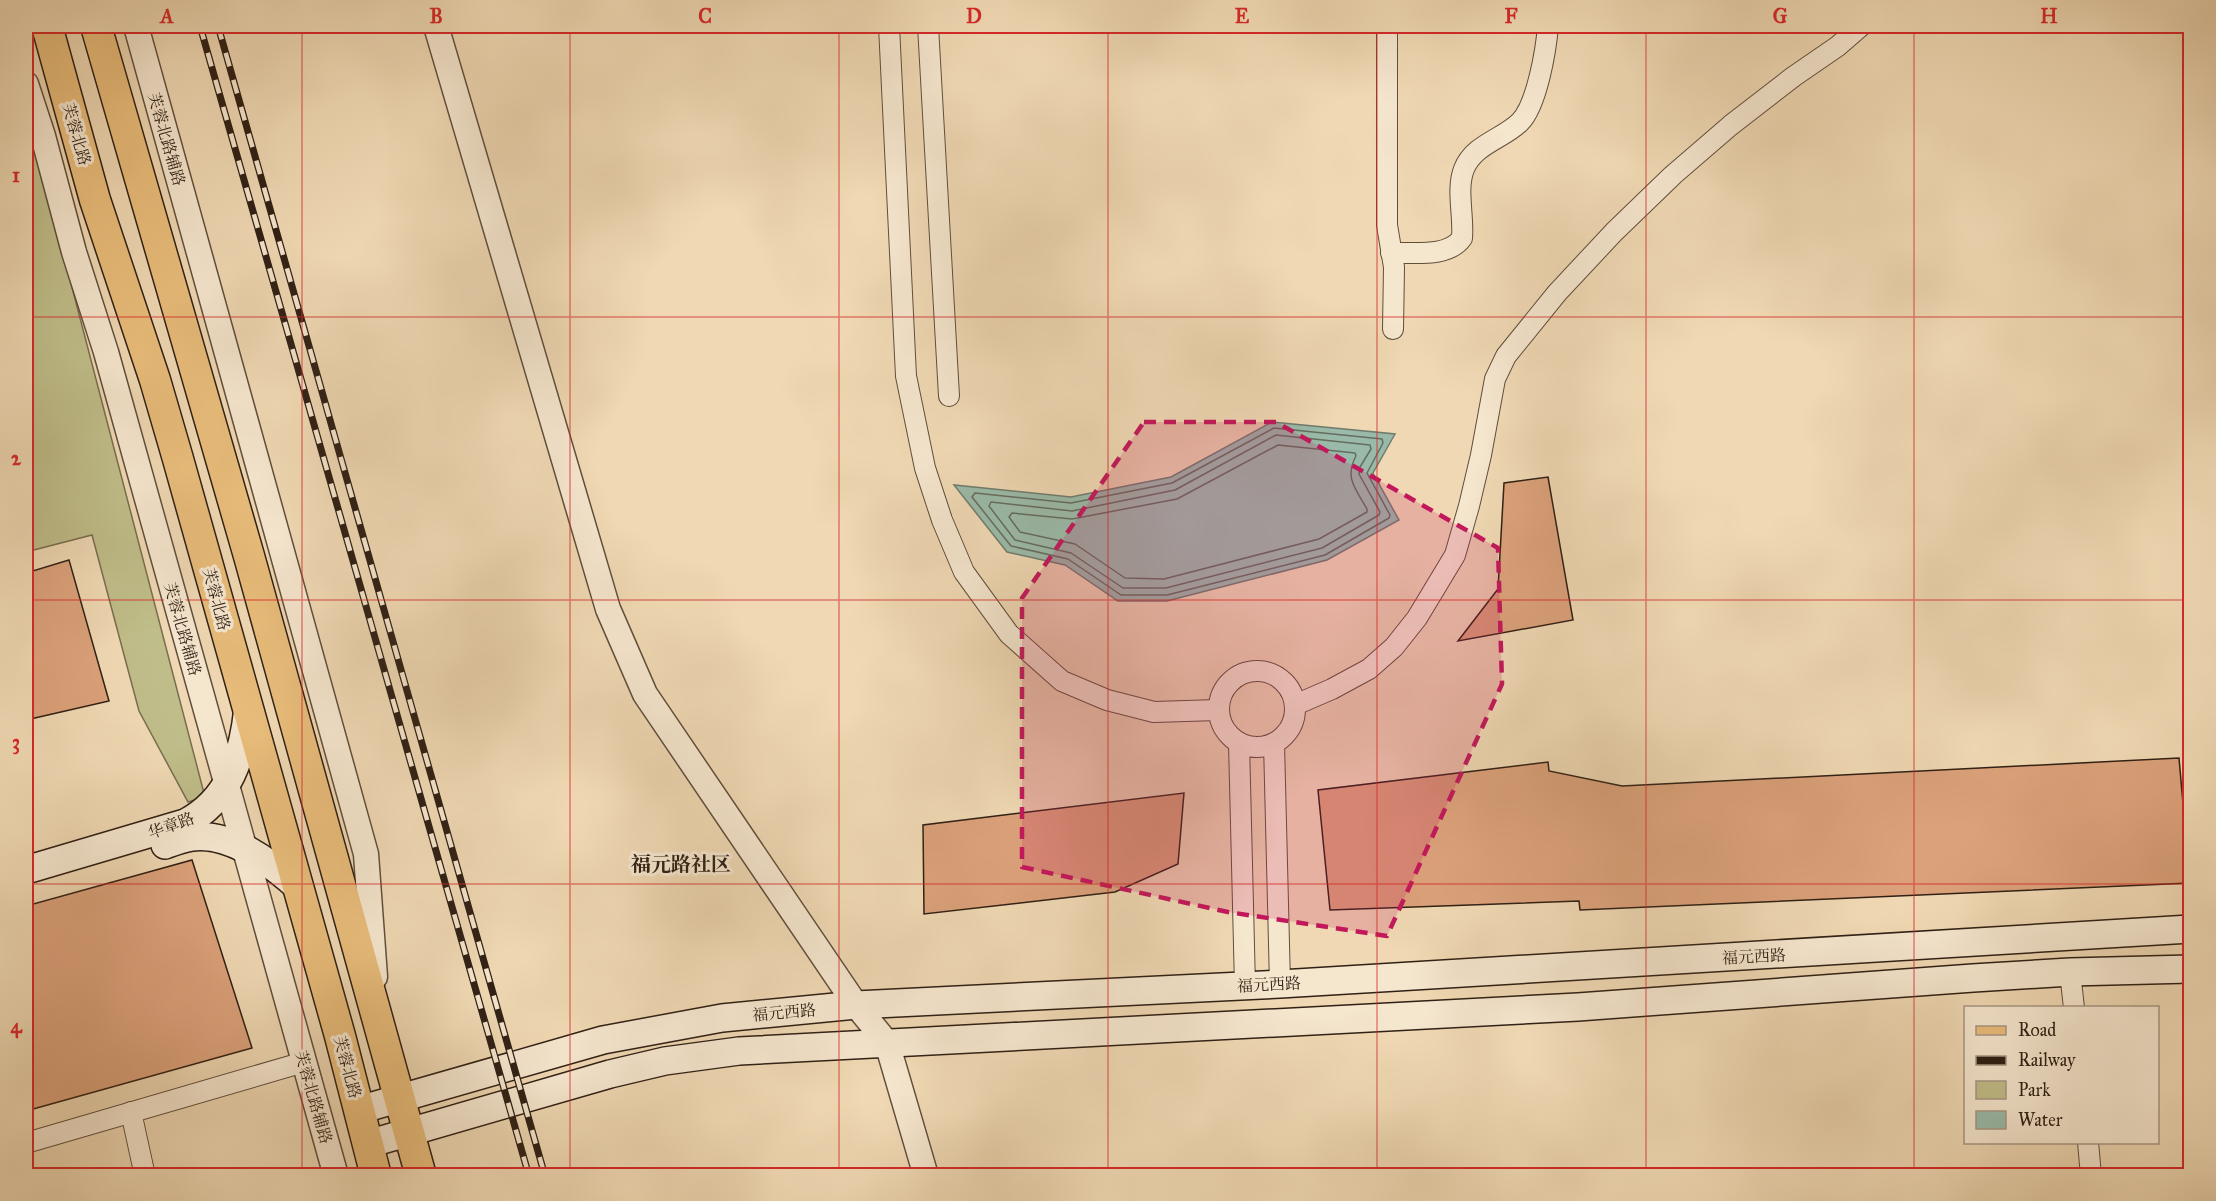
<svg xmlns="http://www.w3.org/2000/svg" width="2216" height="1201" font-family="'IM FELL Great Primer','Noto Serif SC',serif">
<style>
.green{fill:#bfbd89;stroke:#786e4f;stroke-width:1.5}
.water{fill:#9abaa9;stroke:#707c6e;stroke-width:1.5}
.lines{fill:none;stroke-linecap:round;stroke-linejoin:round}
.shore{stroke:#656d5f;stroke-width:1.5}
.building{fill:#dba17a;stroke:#302015;stroke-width:1.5}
.minor-casing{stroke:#604e3c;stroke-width:22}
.tertiary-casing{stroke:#604e3c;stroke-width:27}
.secondary-casing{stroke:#302015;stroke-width:30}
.primary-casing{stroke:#302015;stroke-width:33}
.minor{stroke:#f5e6ce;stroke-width:20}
.tertiary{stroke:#f5e6ce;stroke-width:24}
.secondary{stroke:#f5e6ce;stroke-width:27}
.primary{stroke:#e8bc7a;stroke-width:30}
.rail-casing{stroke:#302015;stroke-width:7}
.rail{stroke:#f5e6ce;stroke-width:4.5;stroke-dasharray:14;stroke-linecap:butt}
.marked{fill:#c2185b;fill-opacity:0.2;stroke:#c2185b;stroke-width:4.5;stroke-dasharray:12 8;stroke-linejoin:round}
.grid{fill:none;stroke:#d62828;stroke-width:1.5;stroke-opacity:0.55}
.labels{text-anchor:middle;stroke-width:6;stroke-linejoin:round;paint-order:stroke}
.street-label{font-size:16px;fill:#302015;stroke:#f5e6ce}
.quarter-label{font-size:20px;font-weight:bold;fill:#302015;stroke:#f5e6ce}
.neatline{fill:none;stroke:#d62828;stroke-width:2}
.grid-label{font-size:20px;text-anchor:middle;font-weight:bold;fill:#d62828}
</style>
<rect width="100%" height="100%" fill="#efd8b3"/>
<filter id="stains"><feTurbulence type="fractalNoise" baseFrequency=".00333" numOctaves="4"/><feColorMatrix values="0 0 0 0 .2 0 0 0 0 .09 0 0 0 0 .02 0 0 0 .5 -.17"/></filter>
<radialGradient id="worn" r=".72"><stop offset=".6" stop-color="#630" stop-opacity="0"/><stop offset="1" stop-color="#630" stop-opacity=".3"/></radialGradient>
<!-- green -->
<path class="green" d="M26 111 205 797 188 802 139 711 92 535 26 552Z"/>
<!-- water -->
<path class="water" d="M1272 422 1395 434 1373 473 1399 520 1327 560 1167 601H1118L1065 565 1007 552 954 485 1071 497 1171 477Z"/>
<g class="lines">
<!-- shore -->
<g class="shore">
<path d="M1274 428 1382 439 1383 443 1367 473 1390 515 1389 518 1325 555 1167 595H1121L1068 559 1011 546 972 497 975 493 1071 503 1172 483Z"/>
<path d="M1276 435 1370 445 1371 449 1360 467 1359 474 1380 512 1379 515 1322 548 1166 588H1123L1071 553 1015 540 989 506 991 502 1072 511 1175 490Z"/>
<path d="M1278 445 1355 453 1356 456C1344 478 1356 489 1367 509V512L1319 539 1164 579 1125 578 1075 544 1020 532 1009 517 1012 513 1072 519 1177 499Z"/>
</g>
</g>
<!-- building -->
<g class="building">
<path d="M1548 477 1573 620 1458 641 1498 589 1504 483Z"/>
<path d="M69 560 109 701 26 720V573Z"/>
<path d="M2179 758 2190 883 1580 910 1579 901 1330 910 1318 790 1548 762 1549 771 1622 786Z"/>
<path d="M1184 793 1178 864 1115 892 924 914 923 825Z"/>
<path d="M192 860 252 1048 26 1111V906Z"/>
</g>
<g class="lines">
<!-- minor casing -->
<g class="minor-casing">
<g id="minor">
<path d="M889 26 906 376 925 468 942 520 964 572 1009 634 1062 681 1107 700 1154 712 1218 710"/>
<path d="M928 26 949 396"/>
<path d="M1387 26V225L1394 267 1393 329"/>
<path d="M1391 253C1413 252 1448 258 1462 238 1464 216 1456 189 1464 169 1474 144 1503 139 1520 122 1537 105 1546 50 1548 26"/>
<circle cx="1257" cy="709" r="38"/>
<path d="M1295 705 1332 689 1369 669 1394 647 1417 618 1455 555 1469 506 1481 455 1495 379 1506 356 1557 293 1614 232 1673 175 1731 125 1793 77 1838 46 1861 26"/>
<path d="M1239 743 1245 986"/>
<path d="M1274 743 1280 984"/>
<path d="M2070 972 2074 1008"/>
<path d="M131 1112 145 1176"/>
<path d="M2088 1142 2091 1176"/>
<path d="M26 1143 304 1062"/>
</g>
</g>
<!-- tertiary casing -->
<g class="tertiary-casing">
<g id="tertiary">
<path d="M136 26 366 854 375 977"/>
<path d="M436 26 608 609 645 694 856 1005 887 1043 926 1176"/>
<path d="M26 84 43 136 74 252 106 352 336 1176"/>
</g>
</g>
<!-- secondary casing -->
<g class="secondary-casing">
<g id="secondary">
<path d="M165 845C173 842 183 838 192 837 231 832 271 863 298 887"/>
<path d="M26 870 185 823C230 800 243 755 248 708"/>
<path d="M359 1110 603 1040 722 1018 856 1005 1280 984 2190 929"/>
<path d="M368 1144 610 1074 665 1061 739 1051 1578 1007 1973 978 2070 972 2190 969"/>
</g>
</g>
<!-- primary casing -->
<g class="primary-casing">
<g id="primary">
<path d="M47 26 95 200 155 380 178 459 340 1036 376 1176"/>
<path d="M96 26 249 556 421 1176"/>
</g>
</g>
<!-- minor -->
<use href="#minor" class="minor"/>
<!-- tertiary -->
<use href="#tertiary" class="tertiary"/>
<!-- secondary -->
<use href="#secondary" class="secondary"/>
<!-- primary -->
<use href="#primary" class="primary"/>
<!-- rail casing -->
<g class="rail-casing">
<g id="rail">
<path d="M200 26 529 1176"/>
<path d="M218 26 545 1176"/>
</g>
</g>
<!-- rail -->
<use href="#rail" class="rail"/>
</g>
<!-- marked area -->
<path class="marked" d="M1144 422H1276L1498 548 1502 684 1387 936 1228 912 1022 867V598Z"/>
<!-- grid -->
<path class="grid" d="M302 26V1176M570 26V1176M839 26V1176M1108 26V1176M1377 26V1176M1646 26V1176M1914 26V1176M26 317H2190M26 600H2190M26 884H2190"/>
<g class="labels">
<!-- street labels -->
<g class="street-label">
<text transform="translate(77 134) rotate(74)" y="6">芙蓉北路</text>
<text transform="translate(167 139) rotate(74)" y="6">芙蓉北路辅路</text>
<text transform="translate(217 599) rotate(75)" y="6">芙蓉北路</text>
<text transform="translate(183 629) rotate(74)" y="6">芙蓉北路辅路</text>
<text transform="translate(171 825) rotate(-20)" y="6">华章路</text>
<text transform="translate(1754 956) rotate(-3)" y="6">福元西路</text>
<text transform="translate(1269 984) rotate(-3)" y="6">福元西路</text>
<text transform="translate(784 1012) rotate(-5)" y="6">福元西路</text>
<text transform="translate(348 1067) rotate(75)" y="6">芙蓉北路</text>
<text transform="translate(314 1097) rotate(74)" y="6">芙蓉北路辅路</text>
</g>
<!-- quarter labels -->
<g class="quarter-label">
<text x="681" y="871">福元路社区</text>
</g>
</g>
<!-- margin -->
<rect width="2216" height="1201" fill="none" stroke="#efd8b3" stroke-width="66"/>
<!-- legend -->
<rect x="1964" y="1006" width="195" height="138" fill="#f5e6ce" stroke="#a69784" stroke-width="1.5"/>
<rect x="1976" y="1026" width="30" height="9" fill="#e8bc7a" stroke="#a69784" stroke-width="1.5"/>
<text x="2018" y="1036" font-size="18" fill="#302015">Road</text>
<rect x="1976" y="1056" width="30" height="9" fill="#302015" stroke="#a69784" stroke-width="1.5"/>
<text x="2018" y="1066" font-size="18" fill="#302015">Railway</text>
<rect x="1976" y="1081" width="30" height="18" fill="#bfbd89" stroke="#a69784" stroke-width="1.5"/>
<text x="2018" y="1096" font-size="18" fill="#302015">Park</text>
<rect x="1976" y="1111" width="30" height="18" fill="#9abaa9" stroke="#a69784" stroke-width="1.5"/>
<text x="2018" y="1126" font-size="18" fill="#302015">Water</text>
<rect x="33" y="33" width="2150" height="1135" class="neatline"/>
<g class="grid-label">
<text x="167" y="23">A</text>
<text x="436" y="23">B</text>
<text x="705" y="23">C</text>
<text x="974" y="23">D</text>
<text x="1242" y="23">E</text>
<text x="1511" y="23">F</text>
<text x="1780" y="23">G</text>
<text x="2049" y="23">H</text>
<text x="16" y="182">1</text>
<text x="16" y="465">2</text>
<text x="16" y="749">3</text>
<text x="16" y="1033">4</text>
</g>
<rect width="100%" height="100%" filter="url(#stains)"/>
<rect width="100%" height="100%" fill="url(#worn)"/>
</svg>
